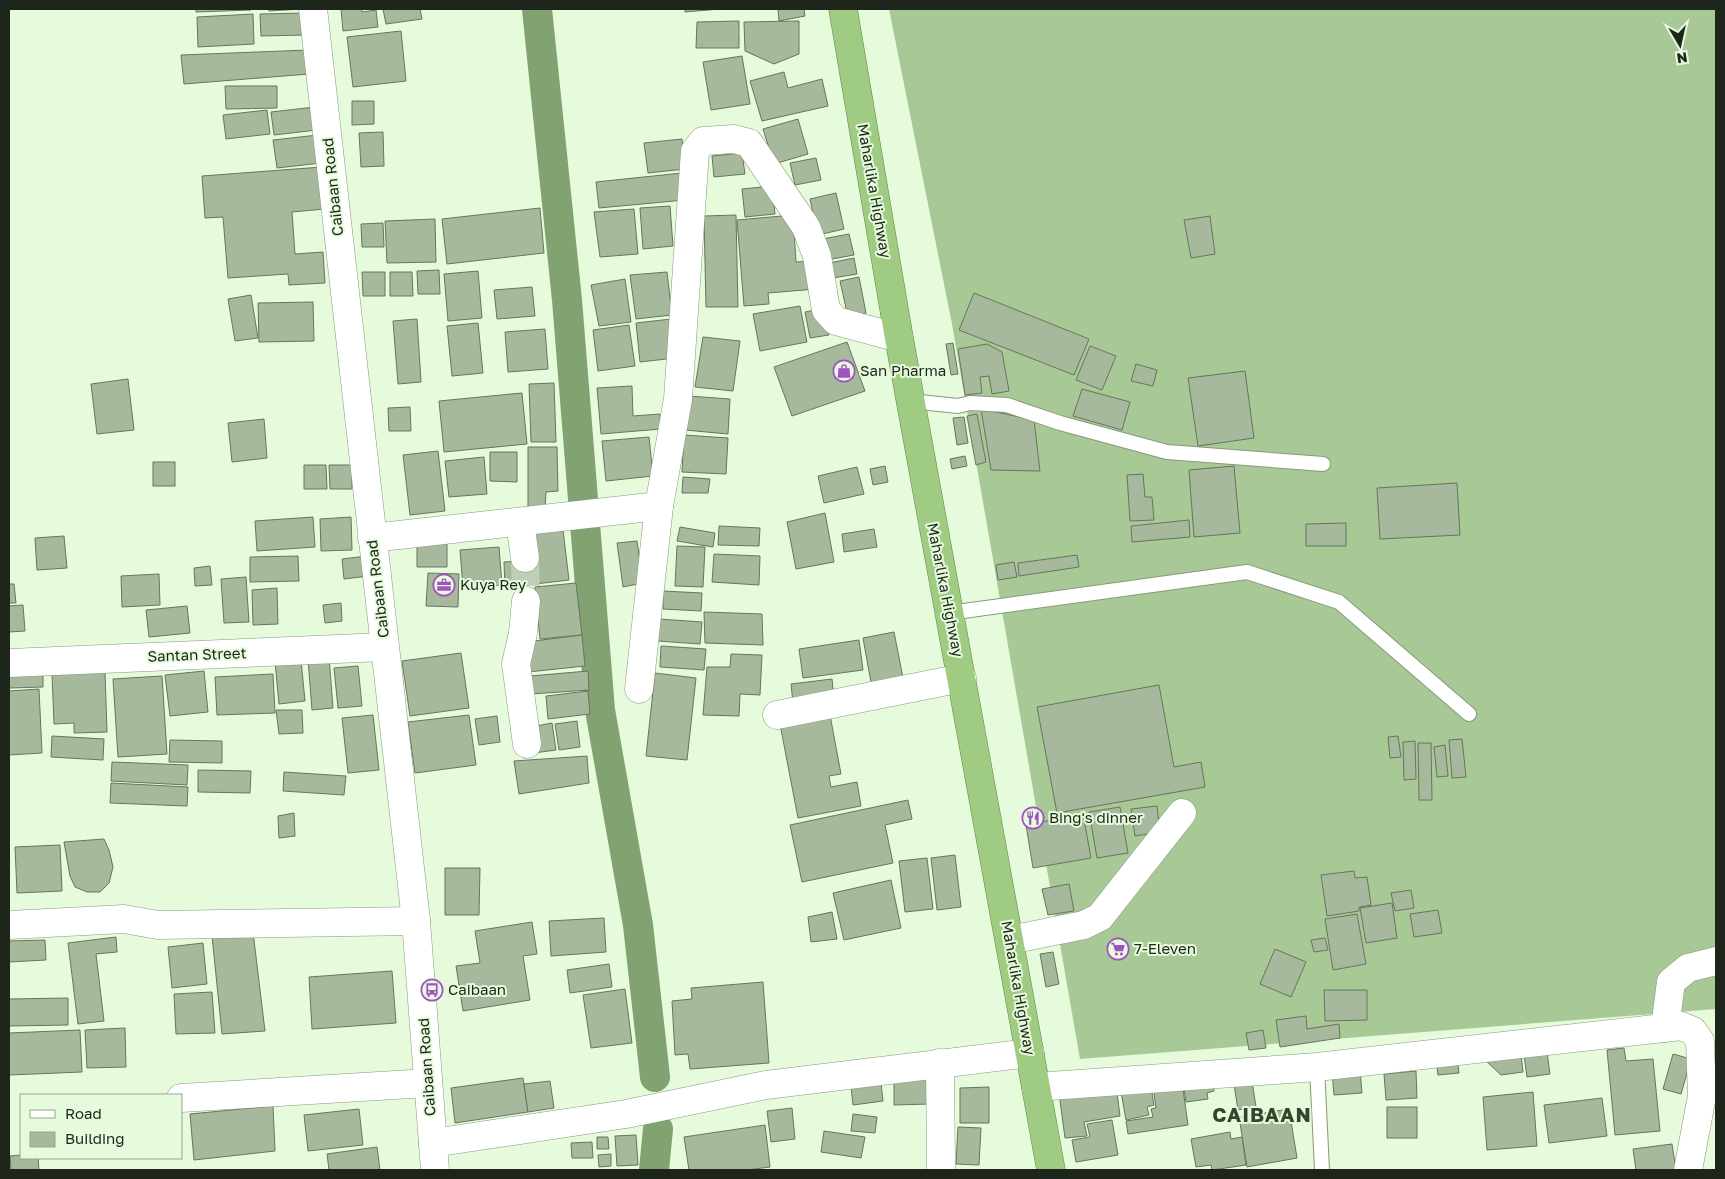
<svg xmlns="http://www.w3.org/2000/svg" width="1725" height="1179" font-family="'Golos Text',sans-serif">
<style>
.forest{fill:#a8c896}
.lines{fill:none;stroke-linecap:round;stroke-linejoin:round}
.canal{stroke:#83a271;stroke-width:30}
.building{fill:#a7b99d;stroke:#65765c}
.minor-tunnel{stroke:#becfb5;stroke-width:28;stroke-dasharray:28 14;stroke-linecap:butt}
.service-casing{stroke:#88997e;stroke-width:16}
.minor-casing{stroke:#88997e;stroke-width:29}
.tertiary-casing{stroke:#88997e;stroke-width:29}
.trunk-casing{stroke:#628849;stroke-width:29}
.service{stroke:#fff;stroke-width:14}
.minor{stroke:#fff;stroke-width:28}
.tertiary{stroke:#fff;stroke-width:28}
.trunk{stroke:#9fcb82;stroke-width:28}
.labels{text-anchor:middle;stroke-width:4;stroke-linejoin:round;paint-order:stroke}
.street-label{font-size:15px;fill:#1e251a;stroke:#e6fadc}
.poi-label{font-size:15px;fill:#1e251a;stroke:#e6fadc;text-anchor:start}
.district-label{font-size:20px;font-weight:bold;letter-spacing:1px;fill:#36452d;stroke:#e6fadc}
</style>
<rect width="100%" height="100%" fill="#e6fadc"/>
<!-- forest -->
<path class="forest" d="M889 9H1716V1009L1080 1059 952 324Z"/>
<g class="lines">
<!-- canal -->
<g class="canal">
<path d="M537 9 567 300 600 710 638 925 655 1077"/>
<path d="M654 1170 658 1129"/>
</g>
</g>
<!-- building -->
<g class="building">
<path d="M196 9H251V10L196 12Z"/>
<path d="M268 9H302L269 11Z"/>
<path d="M341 9H362V12L376 10 378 27 343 31Z"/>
<path d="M383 9H420L422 19 386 24Z"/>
<path d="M685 9H720L685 12Z"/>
<path d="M778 9H804L805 16 779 21Z"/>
<path d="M305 13V35L261 36 260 14Z"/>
<path d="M253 14 254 44 198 47 197 17Z"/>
<path d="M739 21V48H696L697 22Z"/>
<path d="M799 21V54L774 64 745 51 744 22Z"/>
<path d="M401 31 406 81 353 87 347 37Z"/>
<path d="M308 50 309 74 184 84 181 55Z"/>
<path d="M742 56 750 104 711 110 703 62Z"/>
<path d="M784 72 788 88 822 79 828 106 762 121 750 81Z"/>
<path d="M225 86H277V108L226 109Z"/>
<path d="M352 101H374V124L352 125Z"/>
<path d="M315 107 317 130 274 135 271 112Z"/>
<path d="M267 110 270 134 226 139 223 115Z"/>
<path d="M798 119 808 154 774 164 763 129Z"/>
<path d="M383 132 384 166 361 167 359 133Z"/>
<path d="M318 135 321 163 277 168 273 140Z"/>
<path d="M682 139 685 169 648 173 644 143Z"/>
<path d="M742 153 745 174 714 177 712 156Z"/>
<path d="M816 158 821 180 795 185 790 163Z"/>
<path d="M322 167 325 209 292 212 295 254 323 252 325 283 289 285 288 274 228 278 223 217 205 218 202 176Z"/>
<path d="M682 173 685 200 599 208 596 182Z"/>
<path d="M772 186 775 214 745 217 742 189Z"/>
<path d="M836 193 844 229 818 235 810 199Z"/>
<path d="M670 206 673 246 643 249 640 208Z"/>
<path d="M540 208 544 253 447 264 442 219Z"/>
<path d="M634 209 638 254 600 257 594 212Z"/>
<path d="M736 215 738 307H706L704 216Z"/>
<path d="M793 215 796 262 814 261 816 289 768 293 769 304 744 306 737 220Z"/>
<path d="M1210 216 1215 254 1191 258 1184 220Z"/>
<path d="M435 219 436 262 387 263 385 221Z"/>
<path d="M383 223 384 247H362L361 224Z"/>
<path d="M849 234 854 255 821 261 817 240Z"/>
<path d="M854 258 857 274 827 279 824 264Z"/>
<path d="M439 270 440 294H418L417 271Z"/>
<path d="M478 271 482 318 448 321 444 274Z"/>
<path d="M362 272H385V296H363Z"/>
<path d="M390 272H412L413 296H390Z"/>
<path d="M667 272 672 315 636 319 630 275Z"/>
<path d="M859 277 866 313 848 317 840 281Z"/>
<path d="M625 279 631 322 599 326 591 285Z"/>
<path d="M532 287 535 316 497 319 494 290Z"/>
<path d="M974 293 1089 339 1074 375 959 330Z"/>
<path d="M251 295 258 338 235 341 228 299Z"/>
<path d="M313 302 314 341 259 342 258 303Z"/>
<path d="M800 306 807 342 760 351 753 314Z"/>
<path d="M824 308 829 335 810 338 805 312Z"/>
<path d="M417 319 421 382 398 384 393 321Z"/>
<path d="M671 319 675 358 640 362 636 323Z"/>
<path d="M478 323 483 373 452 376 447 326Z"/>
<path d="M629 325 635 366 598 371 593 330Z"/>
<path d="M545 329 548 369 508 372 505 332Z"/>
<path d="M703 337 740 341 733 391 695 387Z"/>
<path d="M847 342 865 391 792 416 774 367Z"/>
<path d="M953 343 958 374 951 375 946 344Z"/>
<path d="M987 344 1002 352 1009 391 992 394 989 376 980 377 982 393 965 395 958 349Z"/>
<path d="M1090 346 1116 356 1102 390 1076 380Z"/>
<path d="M1136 364 1157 370 1153 386 1131 381Z"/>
<path d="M1245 371 1254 438 1198 446 1188 378Z"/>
<path d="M128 379 134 430 97 434 91 384Z"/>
<path d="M554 383 556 442H531L529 384Z"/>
<path d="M632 386 633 416 660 414 661 429 601 434 597 388Z"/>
<path d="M1082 389 1130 402 1122 430 1073 416Z"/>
<path d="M522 393 527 444 444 452 439 401Z"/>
<path d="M688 396 730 399 728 434 685 430Z"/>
<path d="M410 407 411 431H389L388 408Z"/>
<path d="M981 409 1034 420 1040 471 991 470Z"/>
<path d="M977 414 986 462 976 465 967 416Z"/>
<path d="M964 417 968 443 957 445 953 418Z"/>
<path d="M264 419 267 458 232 462 228 423Z"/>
<path d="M684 435 728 438 726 474 682 472Z"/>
<path d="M649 437 653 476 606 481 602 441Z"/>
<path d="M528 447H557L558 491 546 492 545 509 528 510Z"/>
<path d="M438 451 445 511 410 515 403 455Z"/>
<path d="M490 452H517V482L490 481Z"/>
<path d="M965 456 967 466 952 469 950 459Z"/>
<path d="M484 457 487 494 449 497 445 461Z"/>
<rect x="153" y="462" width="22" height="24"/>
<path d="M304 465H326L327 489H304Z"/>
<path d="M329 465H352V489H330Z"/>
<path d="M885 466 888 482 873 485 870 469Z"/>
<path d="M1234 466 1240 533 1194 537 1189 470Z"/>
<path d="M857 467 864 494 824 503 818 476Z"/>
<path d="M1143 474 1145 497H1152L1154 520 1130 521 1127 475Z"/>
<path d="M683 477 710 479 708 493H682Z"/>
<path d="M1457 483 1460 535 1380 539 1377 488Z"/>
<path d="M825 513 834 562 796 569 787 522Z"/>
<path d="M313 517 315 547 257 551 255 521Z"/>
<path d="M351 517 352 550 321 551 320 519Z"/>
<path d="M1189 520 1190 537 1132 542 1131 526Z"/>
<path d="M1346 523V546H1306V524Z"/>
<path d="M719 526 760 528 759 546 718 545Z"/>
<path d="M680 527 715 533 713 547 677 541Z"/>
<path d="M874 529 877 547 844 552 842 534Z"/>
<path d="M563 530 569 580 535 584 529 534Z"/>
<path d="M64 536 67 568 37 570 35 538Z"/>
<path d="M637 541 643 583 623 587 617 543Z"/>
<path d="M447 543V567H417V546Z"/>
<path d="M677 546 705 547 703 587 675 586Z"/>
<path d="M499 547 502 585 463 588 460 550Z"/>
<path d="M714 554 760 556 759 585 712 582Z"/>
<path d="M1077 555 1079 567 1019 576 1018 563Z"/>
<path d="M298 556 299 581 250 582V557Z"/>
<path d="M367 556 369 576 344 579 342 559Z"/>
<path d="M521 561 522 587 505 588 504 562Z"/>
<path d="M1014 562 1017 577 998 580 996 565Z"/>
<path d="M210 566 212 585 195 586 194 568Z"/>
<path d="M428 573 459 574 458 607 426 606Z"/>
<path d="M159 574 160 605 122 607 121 576Z"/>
<path d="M246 577 249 622 224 623 221 579Z"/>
<path d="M576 583 582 635 540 639 535 587Z"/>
<path d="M9 584H14L16 603H9Z"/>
<path d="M277 588 278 624 253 625 252 590Z"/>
<path d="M663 591 702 593 701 611 663 609Z"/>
<path d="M341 603 342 621 325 623 323 605Z"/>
<path d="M23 605 25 631 9 632V606Z"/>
<path d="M187 606 190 633 149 637 146 610Z"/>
<path d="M704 612 762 614 763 645 705 643Z"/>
<path d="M659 619 702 622 700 644 658 641Z"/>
<path d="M894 632 904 683 872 688 863 638Z"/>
<path d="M582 635 585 666 528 672 526 642Z"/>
<path d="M859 640 863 670 803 678 799 649Z"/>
<path d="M661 646 706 649 704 670 660 667Z"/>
<path d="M461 653 469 708 410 716 402 661Z"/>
<path d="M731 654 762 655 760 695 740 694 739 716 703 715 707 667H730Z"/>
<path d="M329 657 333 708 312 710 308 659Z"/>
<path d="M301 660 305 701 279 704 275 662Z"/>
<path d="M358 666 362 706 338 708 334 668Z"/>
<path d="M9 671H43V687L9 688Z"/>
<path d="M204 671 208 712 170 716 165 675Z"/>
<path d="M588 671 589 690 531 694 530 676Z"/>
<path d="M105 672 107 732 74 733V723L54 724 52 674Z"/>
<path d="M655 673 696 678 687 760 646 756Z"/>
<path d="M273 674 275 713 217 715 215 677Z"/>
<path d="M162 676 167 754 118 757 113 679Z"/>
<path d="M832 679 834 699 793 703 791 684Z"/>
<path d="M1159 685 1174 767 1201 762 1205 787 1057 813 1037 707Z"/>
<path d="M39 689 42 753 9 755V691Z"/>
<path d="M588 691 590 714 548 719 546 696Z"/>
<path d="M276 710H302L303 733 279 734Z"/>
<path d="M373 715 379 770 348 773 342 718Z"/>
<path d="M469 715 476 765 415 773 408 722Z"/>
<path d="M830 715 841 774 829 776 831 787 857 782 861 806 798 818 780 724Z"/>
<path d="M497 716 500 742 479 745 475 719Z"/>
<path d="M577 721 580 747 559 750 555 724Z"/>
<path d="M552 723 556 750 534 753 531 727Z"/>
<path d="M52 736 104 739 103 760 51 757Z"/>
<path d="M1398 736 1401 757 1390 758 1388 737Z"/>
<path d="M1462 739 1466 777 1452 778 1449 740Z"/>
<path d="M170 740 222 741V763L169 762Z"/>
<path d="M1415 741 1416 779 1404 780 1403 742Z"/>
<path d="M1418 743H1431L1432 800H1419Z"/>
<path d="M1445 745 1448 776 1437 777 1434 747Z"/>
<path d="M587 756 589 783 519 794 514 761Z"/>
<path d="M112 762 188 765 187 785 111 781Z"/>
<path d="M198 770 251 771 250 793 198 792Z"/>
<path d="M284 772 346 776 344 795 283 791Z"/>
<path d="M111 783 188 787 187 806 110 803Z"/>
<path d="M908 800 912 819 885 825 893 863 802 882 790 825Z"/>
<path d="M1157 806 1160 832 1135 836 1131 809Z"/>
<path d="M1120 807 1128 853 1097 858 1089 812Z"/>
<path d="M294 813 295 836 279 838 278 816Z"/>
<path d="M1083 814 1091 858 1033 868 1026 825Z"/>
<path d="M104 839 109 850 113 867 109 883 100 892H87L75 887 70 876 64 842Z"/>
<path d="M60 845 62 891 17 893 15 847Z"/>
<path d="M955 855 961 907 937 910 931 858Z"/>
<path d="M927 858 933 909 905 912 899 861Z"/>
<path d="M445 868H480L479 915H445Z"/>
<path d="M1354 871 1355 878 1367 877 1371 905 1359 907V911L1327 916 1321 875Z"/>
<path d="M891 880 901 928 844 940 833 893Z"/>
<path d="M1069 884 1074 911 1048 915 1042 889Z"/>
<path d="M1411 890 1414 908 1395 911 1391 893Z"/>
<path d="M1392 903 1397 938 1366 943 1360 908Z"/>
<path d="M1438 910 1442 933 1414 937 1410 914Z"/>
<path d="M832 912 837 939 811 942 808 917Z"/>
<path d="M1357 914 1366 964 1333 970 1325 919Z"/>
<path d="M604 918 606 952 551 956 549 921Z"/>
<path d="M532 922 537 954 523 956 530 1000 463 1011 456 966 480 963 475 931Z"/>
<path d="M253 932 265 1031 222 1034 212 936Z"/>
<path d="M116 937 117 952 96 954 104 1021 78 1024 68 943Z"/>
<path d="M1325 938 1328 950 1314 952 1311 940Z"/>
<path d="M45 940 46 960 9 962V941Z"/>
<path d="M203 943 207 984 172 988 168 947Z"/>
<path d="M1275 949 1306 962 1291 997 1260 984Z"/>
<path d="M1053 952 1059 984 1046 987 1040 954Z"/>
<path d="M609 964 612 987 570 993 567 970Z"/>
<path d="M392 971 396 1023 312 1029 309 977Z"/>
<path d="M763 982 769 1063 690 1069 688 1054 675 1055 672 1001 692 999 691 988Z"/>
<path d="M625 989 632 1043 591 1048 583 995Z"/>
<path d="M1324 990H1367V1020L1325 1021Z"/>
<path d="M212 992 215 1033 176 1034 174 994Z"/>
<path d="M68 998V1025L9 1026V999Z"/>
<path d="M1306 1016 1307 1029 1339 1024 1340 1038 1280 1047 1276 1020Z"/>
<path d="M125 1028 126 1067 87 1068 85 1030Z"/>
<path d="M80 1030 82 1072 9 1075V1033Z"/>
<path d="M1263 1030 1266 1048 1249 1050 1246 1033Z"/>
<path d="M1624 1048 1626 1061 1653 1059 1660 1131 1615 1135 1607 1050Z"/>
<path d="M1547 1052 1550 1074 1527 1077 1524 1055Z"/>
<path d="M1521 1054 1523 1072 1501 1075 1484 1059Z"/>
<path d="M1673 1054 1691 1059 1681 1094 1663 1089Z"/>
<path d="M1457 1058 1459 1073 1438 1075 1436 1061Z"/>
<path d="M1360 1070 1362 1093 1334 1095 1332 1072Z"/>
<path d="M1416 1071 1417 1098 1386 1100 1384 1074Z"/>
<path d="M1251 1075 1256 1107 1238 1110 1233 1078Z"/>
<path d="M929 1076 930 1104 894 1105V1078Z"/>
<path d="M523 1078 528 1112 455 1123 451 1088Z"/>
<path d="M1212 1078 1214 1091 1207 1093 1208 1099 1186 1102 1183 1082Z"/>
<path d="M550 1081 554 1108 528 1112 524 1084Z"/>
<path d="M1182 1082 1188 1125 1128 1134 1126 1121 1153 1117 1151 1109 1156 1108 1153 1086Z"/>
<path d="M881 1083 883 1101 853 1105 851 1086Z"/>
<path d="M1116 1085 1120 1116 1084 1122 1087 1136 1065 1138 1059 1093Z"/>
<path d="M1120 1086 1151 1087 1154 1105 1147 1107 1149 1115 1126 1120Z"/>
<path d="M989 1087V1123H960V1088Z"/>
<path d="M1533 1092 1537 1146 1487 1150 1483 1097Z"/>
<path d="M1602 1098 1607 1136 1549 1143 1544 1105Z"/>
<path d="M273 1106 275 1151 194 1160 190 1114Z"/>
<rect x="1387" y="1107" width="30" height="31"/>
<path d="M792 1108 795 1139 771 1142 767 1111Z"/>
<path d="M359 1109 363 1145 308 1151 304 1115Z"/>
<path d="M1289 1109 1297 1158 1247 1167 1239 1117Z"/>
<path d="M853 1114 877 1117 875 1133 851 1131Z"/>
<path d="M1112 1120 1118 1155 1076 1162 1072 1140 1090 1137 1087 1124Z"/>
<path d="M765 1125 770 1167 747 1170H689L684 1137Z"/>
<path d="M958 1127 981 1128 979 1165 956 1164Z"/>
<path d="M824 1131 865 1137 861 1158 821 1152Z"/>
<path d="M1230 1132 1231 1139 1242 1137 1246 1165 1212 1170 1211 1165 1196 1167 1191 1139Z"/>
<path d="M636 1135 638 1165 617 1166 615 1136Z"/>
<path d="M597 1137H608L609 1149H597Z"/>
<path d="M592 1142 593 1158H572L571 1143Z"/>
<path d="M1672 1144 1676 1170H1636L1633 1149Z"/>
<path d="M377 1147 380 1170H329L327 1154Z"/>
<path d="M611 1154V1166L599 1167 598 1155Z"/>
<path d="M21 1155V1158H38L39 1170H11L10 1156Z"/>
</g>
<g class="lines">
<!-- minor-tunnel -->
<path class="minor-tunnel" d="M525 558 526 601"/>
<!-- service casing -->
<g class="service-casing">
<g id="service">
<path d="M910 401 958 406 970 403 1007 405 1060 423 1167 452 1323 464"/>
<path d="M949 613 1247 572 1339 602 1469 714"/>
<path d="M1317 1067 1322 1170"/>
</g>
</g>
<!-- minor casing -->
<g class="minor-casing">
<g id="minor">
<path d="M520 522 525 558"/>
<path d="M372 538 659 506 678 399 695 151 703 141 734 139 749 143 806 227 817 256 826 310 836 321 899 338"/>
<path d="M526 601 523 633 516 664 527 744"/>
<path d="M9 663 384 647"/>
<path d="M639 689 659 506"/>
<path d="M777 715 962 678"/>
<path d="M9 925 124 919 158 925 416 921"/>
<path d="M1010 940 1084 925 1100 917 1182 813"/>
<path d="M1665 1028 1671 982 1688 968 1716 961"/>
<path d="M940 1063 941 1170"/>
<path d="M1036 1087 1317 1067 1681 1026 1693 1031 1700 1041 1702 1096 1688 1170"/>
<path d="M181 1098 428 1083"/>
<path d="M433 1143 626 1114 766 1085 1030 1053"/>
</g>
</g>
<!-- tertiary casing -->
<g class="tertiary-casing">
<path id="tertiary" d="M313 9 416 921 435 1170"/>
</g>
<!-- trunk casing -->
<g class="trunk-casing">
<path id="trunk" d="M843 9 899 338 1051 1170"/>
</g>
<!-- service -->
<use href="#service" class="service"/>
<!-- minor -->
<use href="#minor" class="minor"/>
<!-- tertiary -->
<use href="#tertiary" class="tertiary"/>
<!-- trunk -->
<use href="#trunk" class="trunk"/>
</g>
<!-- icons -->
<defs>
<g id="shop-ring" transform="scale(1.125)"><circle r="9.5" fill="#e6fadc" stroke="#a051c2" stroke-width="1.5"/><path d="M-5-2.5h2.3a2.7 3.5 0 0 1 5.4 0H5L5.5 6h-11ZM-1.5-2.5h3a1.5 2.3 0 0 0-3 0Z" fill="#a051c2"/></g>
<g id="office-ring" transform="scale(1.125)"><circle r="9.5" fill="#e6fadc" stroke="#a051c2" stroke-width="1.5"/><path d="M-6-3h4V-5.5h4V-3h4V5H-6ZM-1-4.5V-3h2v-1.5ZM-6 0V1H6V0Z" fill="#a051c2"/></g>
<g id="restaurant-ring" transform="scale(1.125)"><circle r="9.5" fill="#e6fadc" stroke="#a051c2" stroke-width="1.5"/><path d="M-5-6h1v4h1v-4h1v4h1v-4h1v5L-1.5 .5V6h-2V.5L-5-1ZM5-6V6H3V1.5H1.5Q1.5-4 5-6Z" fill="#a051c2"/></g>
<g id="supermarket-ring" transform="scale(1.125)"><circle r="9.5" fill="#e6fadc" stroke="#a051c2" stroke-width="1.5"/><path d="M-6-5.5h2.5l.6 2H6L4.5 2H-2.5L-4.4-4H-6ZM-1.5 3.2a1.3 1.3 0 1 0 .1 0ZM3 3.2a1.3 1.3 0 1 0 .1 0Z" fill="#a051c2"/></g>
<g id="bus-ring" transform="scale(1.125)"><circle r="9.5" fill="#e6fadc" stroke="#a051c2" stroke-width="1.5"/><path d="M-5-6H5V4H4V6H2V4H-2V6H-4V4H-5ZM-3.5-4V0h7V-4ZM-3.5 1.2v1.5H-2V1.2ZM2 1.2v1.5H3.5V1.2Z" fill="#a051c2"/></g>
</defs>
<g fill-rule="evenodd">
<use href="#shop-ring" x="844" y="371"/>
<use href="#office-ring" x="444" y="585"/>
<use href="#restaurant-ring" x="1033" y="818"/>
<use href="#supermarket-ring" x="1118" y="949"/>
<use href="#bus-ring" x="432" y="990"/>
</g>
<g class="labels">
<!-- street labels -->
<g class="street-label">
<text transform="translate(333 187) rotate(-96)" y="5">Caibaan Road</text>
<text transform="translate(874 191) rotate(80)" y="5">Maharlika Highway</text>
<text transform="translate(378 589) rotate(-97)" y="5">Caibaan Road</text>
<text transform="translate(945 590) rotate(79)" y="5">Maharlika Highway</text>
<text transform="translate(197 655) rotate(-2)" y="5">Santan Street</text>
<text transform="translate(1018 988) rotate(80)" y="5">Maharlika Highway</text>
<text transform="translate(427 1067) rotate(-94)" y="5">Caibaan Road</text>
</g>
<!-- poi labels -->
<g class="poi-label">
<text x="860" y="376">San Pharma</text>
<text x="460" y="590">Kuya Rey</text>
<text x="1049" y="823">Bing's dinner</text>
<text x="1134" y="954">7-Eleven</text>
<text x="448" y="995">Caibaan</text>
</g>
<!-- district labels -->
<g class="district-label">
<text x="1262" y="1122">CAIBAAN</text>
</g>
</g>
<!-- border -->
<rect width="1725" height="1179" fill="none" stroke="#1e251a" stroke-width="20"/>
<!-- legend -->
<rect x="20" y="1094" width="162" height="65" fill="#e6fadc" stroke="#96a58e"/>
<rect x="30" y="1110" width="25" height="8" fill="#ffffff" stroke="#96a58e"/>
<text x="65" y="1119" font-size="15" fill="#1e251a">Road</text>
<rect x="30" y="1132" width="25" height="15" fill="#a7b99d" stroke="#96a58e"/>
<text x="65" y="1144" font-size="15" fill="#1e251a">Building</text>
<!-- north arrow -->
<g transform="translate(1680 45) rotate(171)" stroke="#e6fadc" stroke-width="4" paint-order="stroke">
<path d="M0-4L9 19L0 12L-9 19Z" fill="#1e251a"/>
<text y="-8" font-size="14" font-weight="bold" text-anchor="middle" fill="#1e251a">N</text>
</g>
</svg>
